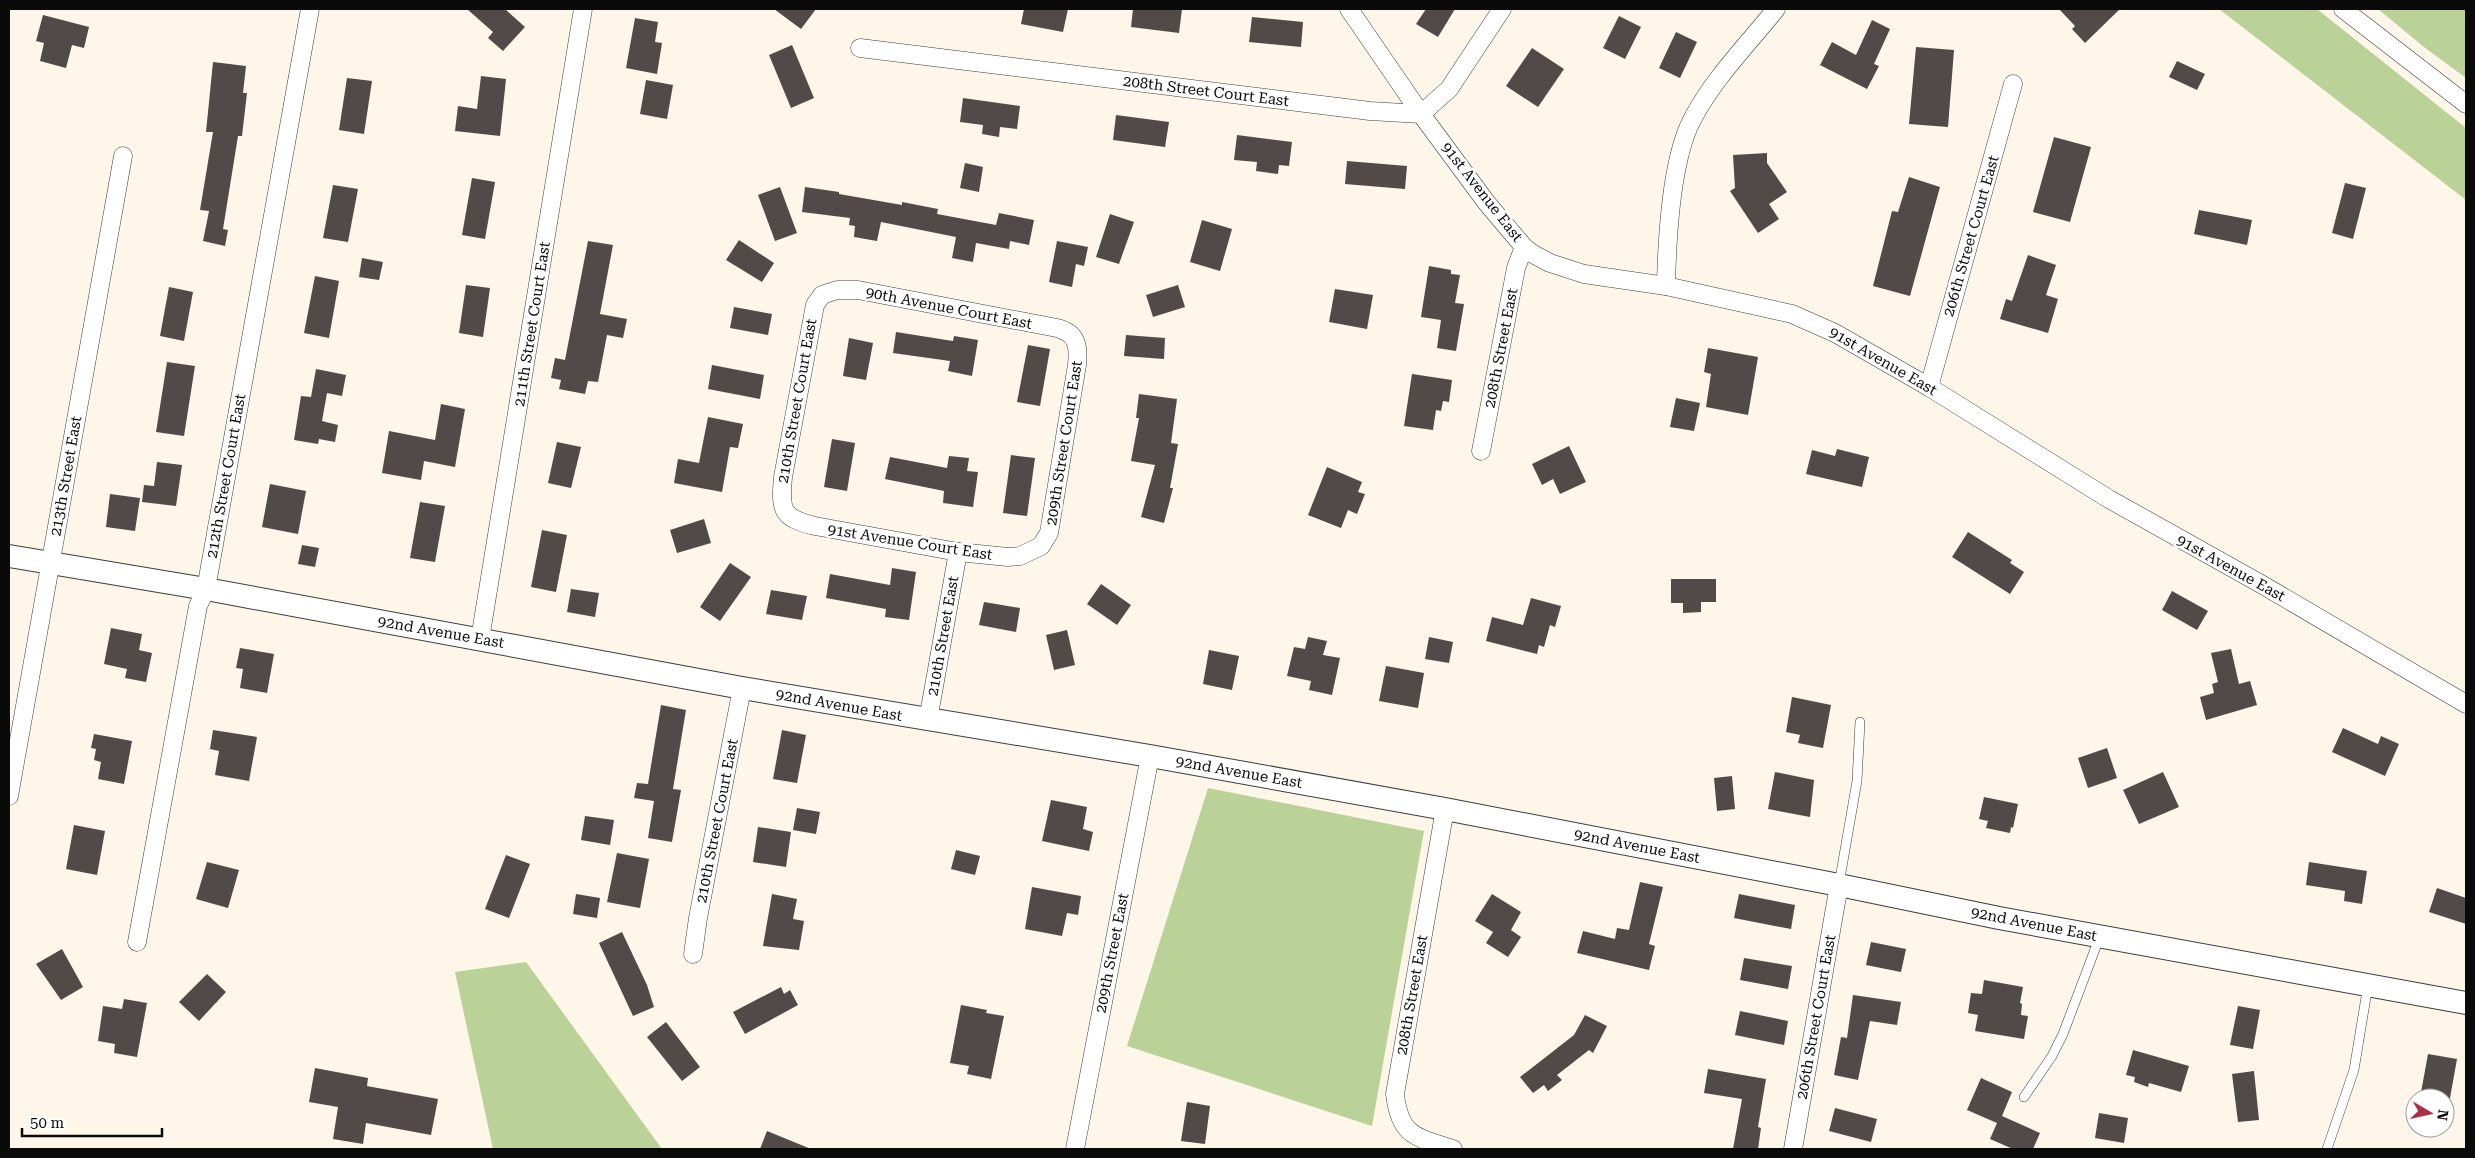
<svg xmlns="http://www.w3.org/2000/svg" width="2475" height="1158" font-family="'Roboto Serif',serif">
<style>
.forest{fill:#bad298}
.building{fill:#524a48}
.lines{fill:none;stroke-linecap:round;stroke-linejoin:round}
.service-casing{stroke:#3d3d3d;stroke-width:10}
.minor-casing{stroke:#3d3d3d;stroke-width:19}
.tertiary-casing{stroke:#3d3d3d;stroke-width:24}
.service{stroke:#fff;stroke-width:9}
.minor{stroke:#fff;stroke-width:18}
.tertiary{stroke:#fff;stroke-width:22}
.labels{text-anchor:middle;stroke-width:5;stroke-linejoin:round;paint-order:stroke}
.street-label{font-size:15px;fill:#0a0a0a;stroke:#fff}
</style>
<rect width="100%" height="100%" fill="#fdf6e9"/>
<!-- forest -->
<g class="forest">
<path d="M2219 9H2317L2466 128V200Z"/>
<path d="M2378 9H2466V78L2424 47Z"/>
<path d="M1208 788 1424 831 1372 1126 1127 1046Z"/>
<path d="M526 962 662 1149H493L455 972Z"/>
</g>
<!-- building -->
<g class="building">
<path d="M467 9H505L525 27 503 51 488 38 493 32Z"/>
<path d="M774 9H816L801 29Z"/>
<path d="M1024 9H1068L1063 32 1021 24Z"/>
<path d="M1133 9H1182L1179 33 1131 27Z"/>
<path d="M1426 9H1455L1438 37 1416 24Z"/>
<path d="M2059 9H2120L2085 43 2072 29 2075 26Z"/>
<path d="M43 15 89 27 84 48 72 45 66 68 40 61 44 43 36 41Z"/>
<path d="M1619 16 1641 27 1625 59 1603 48Z"/>
<path d="M1252 17 1303 22 1301 47 1249 42Z"/>
<path d="M635 18 658 22 655 42 662 43 657 74 626 68Z"/>
<path d="M1872 20 1890 29 1874 64 1879 66 1867 89 1820 65 1832 42 1856 55Z"/>
<path d="M1676 32 1697 42 1680 78 1659 68Z"/>
<path d="M792 45 814 98 791 108 769 55Z"/>
<path d="M1916 47 1954 50 1948 127 1909 124Z"/>
<path d="M1532 48 1564 69 1538 107 1506 86Z"/>
<path d="M2177 61 2205 74 2197 90 2169 77Z"/>
<path d="M213 62 246 66 243 93H247L242 136H238L223 229 228 230 225 246 203 241 209 211 200 210 213 132H206Z"/>
<path d="M481 76 506 79 500 136 455 131 458 106 477 109Z"/>
<path d="M347 78 372 81 364 134 339 130Z"/>
<path d="M646 80 673 85 667 119 640 114Z"/>
<path d="M963 98 1020 106 1017 129 1000 127 999 137 982 134 983 125 960 122Z"/>
<path d="M1116 115 1169 122 1165 147 1113 140Z"/>
<path d="M1237 135 1292 142 1289 166 1279 165 1278 174 1256 171 1257 162 1234 160Z"/>
<path d="M2054 137 2091 147 2070 222 2033 212Z"/>
<path d="M1767 153V163L1787 192 1769 204 1779 219 1758 233 1730 191 1735 188 1733 155Z"/>
<path d="M1347 161 1407 166 1405 189 1345 184Z"/>
<path d="M965 163 983 167 979 192 960 188Z"/>
<path d="M1909 177 1940 187 1910 296 1873 286 1892 211 1898 212Z"/>
<path d="M472 178 495 182 485 239 462 235Z"/>
<path d="M2345 183 2366 188 2353 239 2332 233Z"/>
<path d="M333 185 358 189 348 242 323 238Z"/>
<path d="M780 187 797 233 775 241 758 195Z"/>
<path d="M805 187 839 192V194L902 205V202L938 209 937 214 996 225 999 213 1034 220 1029 245 1010 241 1009 249 976 243 973 262 952 258 956 237 881 222 877 241 854 237 855 226 849 225 850 218 802 212Z"/>
<path d="M2199 210 2252 220 2247 245 2194 234Z"/>
<path d="M1110 214 1134 222 1119 264 1096 257Z"/>
<path d="M1202 220 1232 229 1220 271 1190 262Z"/>
<path d="M739 240 774 263 762 282 726 260Z"/>
<path d="M588 241 613 245 600 314 627 319 623 338 607 335 598 382 588 381 585 394 559 389 561 380 551 378 555 358 565 360Z"/>
<path d="M1057 241 1088 247 1084 266 1076 264 1072 287 1049 282Z"/>
<path d="M2028 255 2056 265 2046 295 2058 299 2048 333 2000 319 2006 299 2012 301Z"/>
<path d="M362 258 383 262 379 280 359 277Z"/>
<path d="M1429 266 1451 270V274L1460 275 1455 303 1464 304 1456 351 1437 348 1441 320 1421 317Z"/>
<path d="M315 276 339 281 329 338 304 333Z"/>
<path d="M466 285 490 288 483 337 459 333Z"/>
<path d="M1178 285 1185 307 1153 317 1146 295Z"/>
<path d="M169 287 193 292 184 341 160 336Z"/>
<path d="M1335 289 1373 295 1367 329 1329 322Z"/>
<path d="M734 307 772 314 768 335 730 328Z"/>
<path d="M896 332 953 341 954 336 978 340 972 376 948 371 950 361 893 353Z"/>
<path d="M1126 335 1165 338 1164 359 1124 356Z"/>
<path d="M849 338 873 343 866 380 843 376Z"/>
<path d="M1028 345 1050 349 1040 406 1017 402Z"/>
<path d="M1708 348 1758 357 1748 415 1706 407 1711 374 1704 372Z"/>
<path d="M167 362 195 366 184 436 156 432Z"/>
<path d="M712 365 764 375 760 399 708 389Z"/>
<path d="M316 369 346 375 342 396 327 393 322 421 338 425 335 442 319 439 318 444 294 440 301 396 311 397Z"/>
<path d="M1412 374 1452 380 1449 402 1443 401 1441 411 1436 410 1433 430 1404 426Z"/>
<path d="M1139 394 1177 399 1171 443 1178 444 1170 488H1173L1164 523 1141 517 1155 465 1131 461 1139 418H1136Z"/>
<path d="M1676 398 1700 403 1694 431 1670 427Z"/>
<path d="M441 404 465 409 455 467 424 461 421 480 382 473 389 431 435 440Z"/>
<path d="M708 417 743 424 738 448 730 447 722 492 674 483 678 459 699 463Z"/>
<path d="M832 439 855 443 847 491 824 487Z"/>
<path d="M557 442 581 447 571 488 548 483Z"/>
<path d="M1569 446 1586 482 1560 494 1553 479 1542 485 1532 464Z"/>
<path d="M1837 449 1869 457 1862 487 1806 474 1812 450 1835 456Z"/>
<path d="M1011 455 1035 458 1027 516 1003 513Z"/>
<path d="M949 456 969 458 967 471 978 472 973 507 943 503 944 491 885 479 890 457 947 468Z"/>
<path d="M157 462 182 465 176 506 142 502 144 485 154 486Z"/>
<path d="M1327 467 1362 482 1358 492 1365 494 1357 514 1348 510 1341 528 1308 515Z"/>
<path d="M270 484 306 491 298 534 262 527Z"/>
<path d="M110 494 140 498 135 531 106 527Z"/>
<path d="M420 502 445 506 435 562 410 558Z"/>
<path d="M704 519 711 543 677 553 670 530Z"/>
<path d="M542 530 567 535 556 592 531 587Z"/>
<path d="M1968 532 2012 560 2010 563 2024 572 2010 594 1952 557Z"/>
<path d="M302 545 319 548 315 567 298 564Z"/>
<path d="M730 563 751 577 720 621 700 607Z"/>
<path d="M892 568 916 572 909 620 885 617 886 609 826 598 830 574 890 585Z"/>
<path d="M1671 579H1716V602H1701V612L1683 613V603H1671Z"/>
<path d="M1101 584 1131 605 1117 625 1087 604Z"/>
<path d="M571 589 599 593 595 617 567 612Z"/>
<path d="M771 590 807 596 802 620 766 614Z"/>
<path d="M2172 591 2208 611 2197 630 2162 610Z"/>
<path d="M1531 598 1561 606 1555 627 1550 625 1544 647 1539 645 1537 654 1486 641 1492 617 1523 625Z"/>
<path d="M984 602 1020 608 1016 632 979 625Z"/>
<path d="M111 628 142 634 139 650 152 653 146 682 125 678 127 669 104 664Z"/>
<path d="M1067 630 1075 665 1054 670 1046 635Z"/>
<path d="M1308 637 1327 641 1323 655 1340 658 1332 695 1309 690 1311 681 1287 676 1294 647 1305 649Z"/>
<path d="M1429 637 1453 642 1449 663 1425 659Z"/>
<path d="M240 648 274 654 267 693 240 688 243 669 236 668Z"/>
<path d="M2231 649 2239 684 2250 681 2257 705 2206 720 2200 697 2214 693 2212 684 2218 682 2211 653Z"/>
<path d="M1209 650 1239 656 1232 690 1203 684Z"/>
<path d="M1386 666 1424 673 1418 708 1379 701Z"/>
<path d="M1792 697 1831 705 1823 748 1798 743 1800 735 1786 732Z"/>
<path d="M661 705 686 710 673 789 681 790 672 842 648 838 654 801 634 798 637 783 648 784Z"/>
<path d="M2343 728 2378 744 2381 736 2399 744 2385 776 2332 752Z"/>
<path d="M213 730 257 737 249 781 215 775 219 751 210 749Z"/>
<path d="M782 730 806 735 797 783 773 779Z"/>
<path d="M94 734 132 741 124 784 98 779 101 762 94 760 96 749 91 748Z"/>
<path d="M2107 748 2117 778 2088 788 2078 758Z"/>
<path d="M1775 772 1814 780 1810 817 1768 809Z"/>
<path d="M2163 772 2179 807 2139 824 2123 790Z"/>
<path d="M1732 776 1735 809 1717 811 1714 778Z"/>
<path d="M1984 797 2018 804 2013 828 2011 827 2010 833 1986 828 1988 821 1979 819Z"/>
<path d="M1051 800 1087 807 1083 829 1093 832 1089 851 1042 841Z"/>
<path d="M797 808 820 812 816 834 793 830Z"/>
<path d="M585 816 614 820 610 845 581 840Z"/>
<path d="M74 825 105 831 97 875 66 869Z"/>
<path d="M758 827 791 832 786 867 753 862Z"/>
<path d="M956 850 980 856 975 875 951 869Z"/>
<path d="M617 853 649 859 640 908 607 902Z"/>
<path d="M506 855 530 864 509 918 485 909Z"/>
<path d="M207 862 239 870 228 908 196 899Z"/>
<path d="M2309 862 2367 871 2362 904 2344 901 2345 891 2306 885Z"/>
<path d="M1640 882 1663 887 1649 944 1655 946 1649 970 1577 953 1583 931 1615 939 1617 928 1629 930Z"/>
<path d="M1032 887 1081 896 1078 915 1067 913 1062 936 1025 929Z"/>
<path d="M2437 888 2466 898V924L2429 912Z"/>
<path d="M576 894 600 898 597 918 573 914Z"/>
<path d="M772 894 797 899 793 919 804 921 799 950 763 946Z"/>
<path d="M1492 894 1521 912 1511 930 1521 937 1508 957 1486 943 1493 932 1475 921Z"/>
<path d="M1739 894 1795 905 1791 929 1734 918Z"/>
<path d="M622 932 647 985 654 1007 633 1016 599 943Z"/>
<path d="M1871 942 1906 949 1901 972 1866 965Z"/>
<path d="M62 949 83 987 61 1000 36 964Z"/>
<path d="M1744 958 1792 966 1788 989 1740 980Z"/>
<path d="M207 974 226 992 199 1021 179 1002Z"/>
<path d="M1984 980 2023 987 2020 1003 2022 1004 2021 1015 2028 1016 2024 1039 1975 1031 1978 1015 1968 1013 1971 993 1982 994Z"/>
<path d="M781 987 784 994 790 990 798 1005 745 1034 733 1012Z"/>
<path d="M1853 995 1901 1002 1897 1025 1870 1021 1858 1080 1834 1075 1841 1037 1847 1038Z"/>
<path d="M124 999 147 1003 137 1057 114 1053 115 1044 98 1041 103 1006 122 1009Z"/>
<path d="M961 1005 987 1010 986 1013 1004 1016 991 1079 967 1074 969 1066 950 1063Z"/>
<path d="M2238 1006 2260 1010 2253 1049 2230 1045Z"/>
<path d="M1740 1011 1788 1021 1784 1045 1735 1035Z"/>
<path d="M1585 1015 1607 1026 1593 1053 1589 1050 1557 1075 1562 1080 1548 1091 1544 1085 1533 1093 1520 1077 1574 1035Z"/>
<path d="M666 1022 700 1067 682 1081 647 1037Z"/>
<path d="M2133 1050 2189 1066 2181 1092 2149 1083 2148 1087 2134 1082 2135 1077 2126 1075Z"/>
<path d="M2428 1054 2457 1059 2450 1098H2420Z"/>
<path d="M315 1068 368 1078 367 1086 438 1099 431 1135 366 1123 363 1144 333 1139 338 1107 309 1102Z"/>
<path d="M1708 1069 1766 1079 1758 1127 1761 1128 1758 1149H1733L1742 1099 1704 1093Z"/>
<path d="M2254 1071 2259 1120 2238 1122 2232 1074Z"/>
<path d="M1981 1078 2012 1092 2002 1116 2040 1133 2033 1149H2013L1990 1139 1997 1123 1967 1110Z"/>
<path d="M1187 1102 1210 1106 1205 1144 1181 1141Z"/>
<path d="M1835 1108 1877 1119 1871 1142 1829 1131Z"/>
<path d="M2099 1113 2128 1118 2124 1143 2095 1138Z"/>
<path d="M767 1131 811 1149H760Z"/>
</g>
<g class="lines">
<!-- service casing -->
<g class="service-casing">
<g id="service">
<path d="M1839 884 1857 781 1860 722"/>
<path d="M2024 1097 2052 1056 2063 1034 2100 936"/>
<path d="M2327 1149 2354 1070 2368 985"/>
</g>
</g>
<!-- minor casing -->
<g class="minor-casing">
<g id="minor">
<path d="M1349 9 1421 114 1486 202 1524 247 1533 254 1550 263 1584 274 1666 286 1792 314 1835 333 1929 387 2109 499 2261 584 2466 704"/>
<path d="M2343 9 2466 104"/>
<path d="M860 48 1370 111 1421 114 1449 89 1502 9"/>
<path d="M1666 286C1667 240 1671 158 1693 118 1714 78 1748 44 1776 9"/>
<path d="M837 290H858L1057 328C1077 333 1079 346 1077 365L1049 533 1041 546 1020 556 1008 557 958 552 815 526C781 518 780 510 783 477L815 305 822 295Z"/>
<path d="M1929 387 2013 84"/>
<path d="M1481 451 1516 268 1524 247"/>
<path d="M480 639 583 9"/>
<path d="M928 720 958 552"/>
<path d="M9 796 123 156"/>
<path d="M1445 809 1395 1094C1400 1137 1416 1137 1453 1149"/>
<path d="M137 942 198 606 206 589 310 9"/>
<path d="M693 954 698 918 742 688"/>
<path d="M1075 1149 1150 756"/>
<path d="M1793 1149 1839 885"/>
</g>
</g>
<!-- tertiary casing -->
<g class="tertiary-casing">
<path id="tertiary" d="M9 556 206 589 742 688 1150 756 1445 809 1839 885 1999 918 2466 1003"/>
</g>
<!-- service -->
<use href="#service" class="service"/>
<!-- minor -->
<use href="#minor" class="minor"/>
<!-- tertiary -->
<use href="#tertiary" class="tertiary"/>
</g>
<g class="labels">
<!-- street labels -->
<g class="street-label">
<text transform="translate(1206 91) rotate(7)" y="5">208th Street Court East</text>
<text transform="translate(1482 192) rotate(52)" y="5">91st Avenue East</text>
<text transform="translate(1971 236) rotate(-74)" y="5">206th Street Court East</text>
<text transform="translate(949 308) rotate(11)" y="5">90th Avenue Court East</text>
<text transform="translate(532 324) rotate(-81)" y="5">211th Street Court East</text>
<text transform="translate(1501 348) rotate(-79)" y="5">208th Street East</text>
<text transform="translate(1883 361) rotate(30)" y="5">91st Avenue East</text>
<text transform="translate(797 401) rotate(-80)" y="5">210th Street Court East</text>
<text transform="translate(1064 443) rotate(-81)" y="5">209th Street Court East</text>
<text transform="translate(66 476) rotate(-80)" y="5">213th Street East</text>
<text transform="translate(226 476) rotate(-80)" y="5">212th Street Court East</text>
<text transform="translate(910 542) rotate(9)" y="5">91st Avenue Court East</text>
<text transform="translate(2231 568) rotate(29)" y="5">91st Avenue East</text>
<text transform="translate(441 632) rotate(10)" y="5">92nd Avenue East</text>
<text transform="translate(943 636) rotate(-80)" y="5">210th Street East</text>
<text transform="translate(839 705) rotate(10)" y="5">92nd Avenue East</text>
<text transform="translate(1239 772) rotate(10)" y="5">92nd Avenue East</text>
<text transform="translate(717 821) rotate(-79)" y="5">210th Street Court East</text>
<text transform="translate(1637 846) rotate(11)" y="5">92nd Avenue East</text>
<text transform="translate(2034 924) rotate(11)" y="5">92nd Avenue East</text>
<text transform="translate(1112 953) rotate(-79)" y="5">209th Street East</text>
<text transform="translate(1412 995) rotate(-80)" y="5">208th Street East</text>
<text transform="translate(1816 1017) rotate(-80)" y="5">206th Street Court East</text>
</g>
</g>
<!-- border -->
<rect width="2475" height="1158" fill="none" stroke="#0a0a0a" stroke-width="20"/>
<!-- north arrow -->
<g transform="translate(2430 1113) rotate(99)"><circle r="24" fill="#ffffff" stroke="#9d9d9d"/>
<path d="M0-4L9 19L0 12L-9 19Z" fill="#ab3148"/>
<text y="-8" font-size="14" font-weight="bold" text-anchor="middle" fill="#0a0a0a">N</text>
</g>
<!-- scale -->
<path d="M22 1128v8h140v-8" fill="none" stroke="#0a0a0a" stroke-width="2.5"/>
<text x="30" y="1128" font-size="15" fill="#0a0a0a" stroke="#ffffff" stroke-width="4" paint-order="stroke">50 m</text>
</svg>
